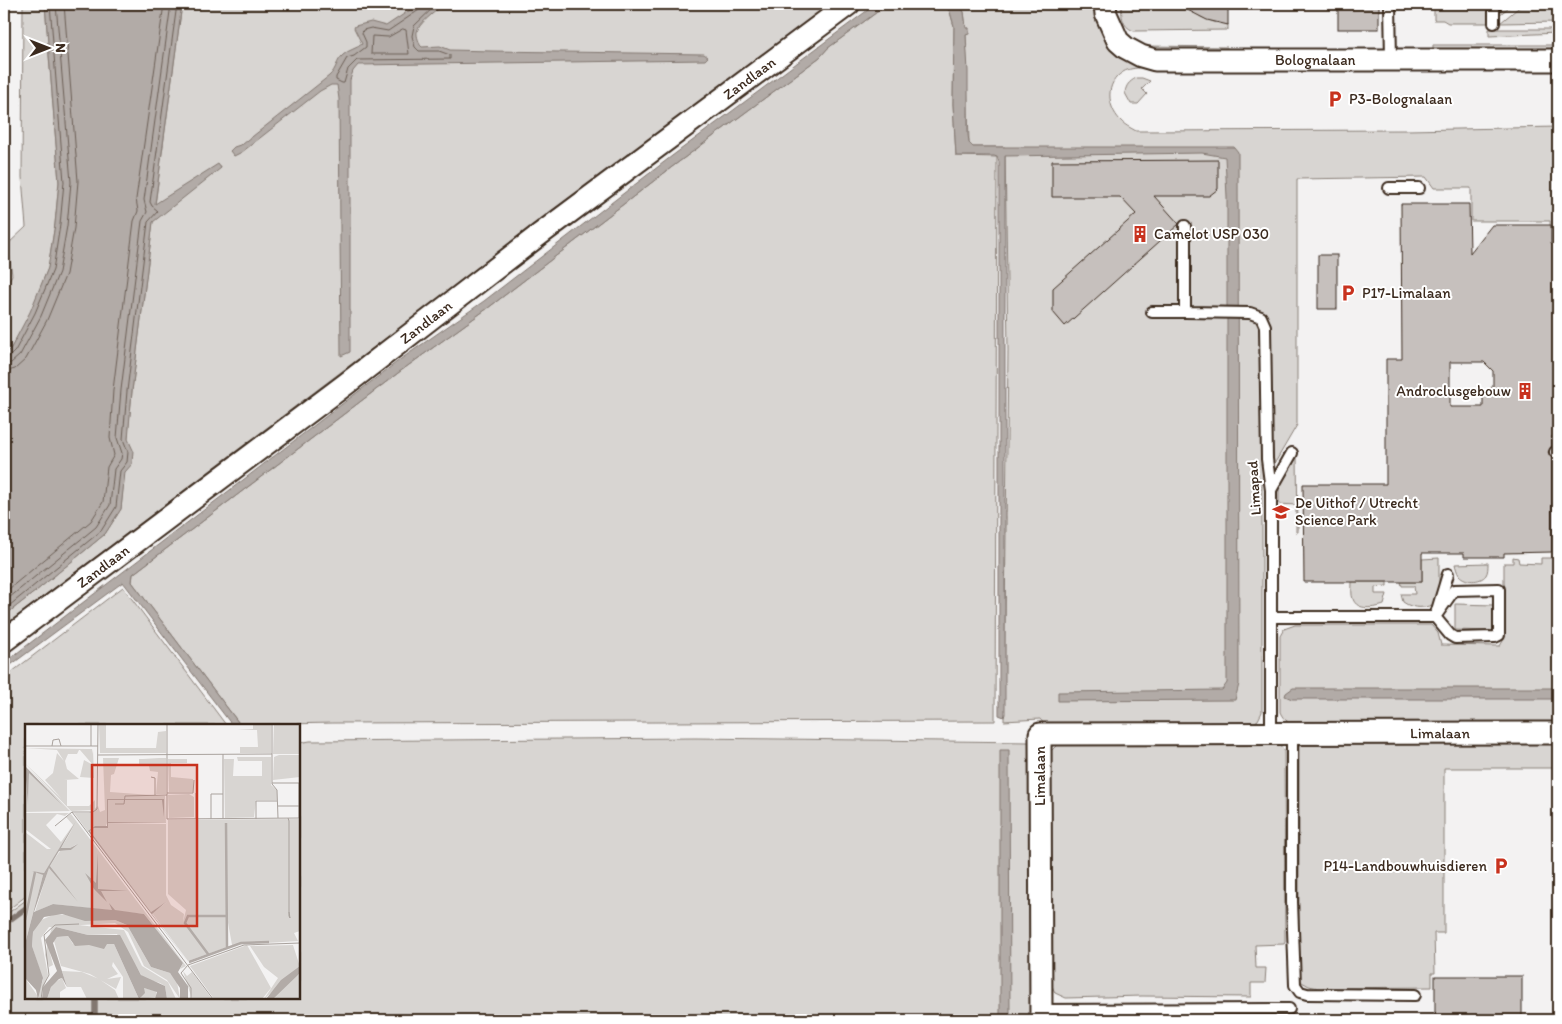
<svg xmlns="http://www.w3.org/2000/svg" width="1562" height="1024" font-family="Itim,sans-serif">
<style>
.green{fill:#d8d5d2;stroke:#8a8078}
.water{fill:#b2aba7;stroke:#827770}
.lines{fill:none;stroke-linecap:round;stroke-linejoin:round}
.shore{stroke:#6b5e55;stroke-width:1}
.stream{stroke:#827770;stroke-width:5.5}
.building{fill:#c6c0bd;stroke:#3b2a1e;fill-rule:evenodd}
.lane-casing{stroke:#3b2a1e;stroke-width:14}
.street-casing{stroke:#3b2a1e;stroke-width:25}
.lane{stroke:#fff;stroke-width:10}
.street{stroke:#fff;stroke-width:21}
.labels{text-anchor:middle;stroke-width:4;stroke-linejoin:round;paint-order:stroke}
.street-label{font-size:15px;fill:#3b2a1e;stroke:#fff}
.poi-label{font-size:15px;fill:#3b2a1e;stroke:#fff;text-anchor:start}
.inset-river{fill:none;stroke:#b2aba7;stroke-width:2.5}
.inset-road{fill:none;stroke:#a9a29d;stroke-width:1}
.view{fill:#c8321e;fill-opacity:0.15;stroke:#c8321e;stroke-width:2.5}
.inset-edge{fill:none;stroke:#3b2a1e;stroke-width:2.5}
</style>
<rect width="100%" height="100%" fill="#f3f2f2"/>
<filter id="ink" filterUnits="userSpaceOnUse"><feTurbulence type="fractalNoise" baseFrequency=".02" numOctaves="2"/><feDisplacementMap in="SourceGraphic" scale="10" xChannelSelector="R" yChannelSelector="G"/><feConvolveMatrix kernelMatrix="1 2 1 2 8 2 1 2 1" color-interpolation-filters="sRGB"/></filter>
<g filter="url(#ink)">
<!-- green -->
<g class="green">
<path d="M23 4H45L59 182 55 224 48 268 31 312 11 348 4 355V289L12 275 8 244 26 227 22 177Z"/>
<path d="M182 4H837L532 228 4 626V616L36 591 105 534 121 509 132 391 155 205Z"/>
<path d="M888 4H943L950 12 954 26 953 104 956 156 997 157 995 721 333 723 237 725 238 722 132 582 133 574 402 370 488 308 672 167 820 57 828 48Z"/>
<path d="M959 4H1098L1146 67C1139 68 1129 68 1123 72 1105 83 1107 106 1120 120 1124 125 1131 128 1136 131L1408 130 1558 127V240H1551L1550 221H1471V188H1434L1426 177 1297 179V425L1262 485V712L1258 720 1250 725 1046 726 1040 719 1004 721 1008 350 1005 147H973L969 143 966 35 969 28H966L964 12Z"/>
<path d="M1121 4H1183L1201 17 1214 22 1228 24V30L1134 31C1121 26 1122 16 1121 4Z"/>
<path d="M1434 4H1513L1489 23H1448L1443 20H1434Z"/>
<path d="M1523 4H1558V22L1500 23Z"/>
<path d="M1489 29H1558V33L1489 36Z"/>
<path d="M1433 45H1558V54L1433 51Z"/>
<path d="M1145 46 1227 47V55L1145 50Z"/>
<path d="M1136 78H1142L1150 81 1142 89 1147 94 1138 104H1131L1125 93C1126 85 1129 82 1136 78Z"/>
<path d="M1296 455 1297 456 1298 532H1296V505L1279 504V486Z"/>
<path d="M1556 459H1558V724L1299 725C1289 723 1284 721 1280 712V636L1284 629 1295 625H1431L1438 633 1441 645 1500 646 1504 639V563H1513V557L1518 558 1519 563 1541 564V558H1558Z"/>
<path d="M1439 558V594L1437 603C1426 608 1414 610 1403 602L1401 594H1415L1414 586H1402L1401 582H1422V559Z"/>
<path d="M1488 563C1488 567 1488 572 1486 575 1480 583 1465 582 1459 575 1457 572 1456 568 1455 564Z"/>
<path d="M1352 582H1387V586L1375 587V594H1387L1384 605C1375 608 1357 611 1353 599 1351 595 1352 587 1352 582Z"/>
<path d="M123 587 226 725H26V896L4 913V678Z"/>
<path d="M1455 604 1494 605 1493 631 1455 630Z"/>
<path d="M695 738 1029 742 1034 747 1035 1020H4V916L26 900V998H299V743L310 741Z"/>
<path d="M1558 741V768H1444V933H1434L1435 973H1432V987L1319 988 1309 986 1300 981 1299 971V747L1305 742Z"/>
<path d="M1060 742H1277L1284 750 1285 942 1284 944 1255 945 1256 968H1266L1265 983H1251V997L1142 996 1066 998 1055 993 1051 983 1050 752Z"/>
</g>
<!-- water -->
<g class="water">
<path d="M45 4H182L155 204 218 164 221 168 153 222 132 391 128 439 133 450 132 464 125 472 121 509 105 534 36 591 4 616V355L11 348 30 312 48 268 55 224 59 182Z"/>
<path d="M419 4H445C437 10 422 21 418 29 415 34 419 41 420 45L422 47 440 46 450 50 492 51 704 54 708 57 705 60 358 65 353 71 350 80V352L341 356 339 99 337 85H331L320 91 242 152 234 156 230 151 234 147 243 144 329 76C337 69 336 61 343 55 348 50 356 49 362 44L354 28 355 26 371 22 386 26Z"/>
<path d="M876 4H888L828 48 820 57 672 167 488 308 402 370 133 574 132 582 238 722 237 725H232L123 582 4 670V663L401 359 484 301 672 156Z"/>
<path d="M943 4H959L964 12 966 28H969V34L966 35 968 71V134L969 143 973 147H1234L1238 152 1239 684 1235 700 1058 701V692L1222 690 1227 683V197L1225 157 1202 153 1005 156V714L1004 717 999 715V162L997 157 994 156H956L953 104 954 26 950 12Z"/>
<path d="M1293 688H1558V699H1292L1285 696 1286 693Z"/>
<path d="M1000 750H1009L1010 1020H1000Z"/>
</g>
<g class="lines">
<!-- shore -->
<g class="shore">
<path d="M421 4 419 10 388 31 371 28 363 30 362 33 366 42V47L354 56 347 58 336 77V80L342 83H344L348 69 357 60 450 59V55L439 51H419L415 47 412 36 414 26 437 4"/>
<path d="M403 29 406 30 409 54H371L372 36 388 37Z"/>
<path d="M4 358 9 357 15 351 35 313 53 270 60 225 64 182 50 4"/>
<path d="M4 364 11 363 20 355 41 316 59 272 67 226 71 182 56 4"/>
<path d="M4 372 15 369 26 359 47 320 66 274 74 228 78 181 64 4"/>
<path d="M4 593 91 521 103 502 107 467 114 455 110 438 113 390 134 221 138 211 136 199 164 4"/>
<path d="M4 602 96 527 110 505 114 469 121 459 122 453 117 438 121 390 142 221 147 212 144 200 171 4"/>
<path d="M4 610 101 531 116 507 120 471 127 462 128 452 123 439 127 391 148 222 158 211 152 206 150 202 177 4"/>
</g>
<!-- stream -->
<g class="stream">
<path d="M4 924 26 908"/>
<path d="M95 1020V998"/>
</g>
</g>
<!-- building -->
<g class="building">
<path d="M1176 4H1228V25L1207 20Z"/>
<rect x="1338" y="4" width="41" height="25"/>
<path d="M1218 160V189L1209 196H1154L1179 224 1065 326 1053 312V288L1136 214 1120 197H1052V161Z"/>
<path d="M1401 204H1469L1470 253 1492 225H1551V244H1558V436H1552V446L1548 452 1552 458V552L1504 553V557H1464V553H1422V582H1304L1303 484H1386V359H1402ZM1450 362H1484L1493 371V386L1483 395V407H1450Z"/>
<rect x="1318" y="255" width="19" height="54"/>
<rect x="1435" y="976" width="87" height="44"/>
</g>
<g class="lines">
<!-- lane casing -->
<g class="lane-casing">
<g id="lane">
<path d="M1390 4 1391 59"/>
<path d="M1494 4V23"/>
<path d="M1389 188H1419"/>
<path d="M1185 226V312L1250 313 1261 317 1265 326 1267 459 1271 490V735"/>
<path d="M1152 312H1185"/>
<path d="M1555 452H1558"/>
<path d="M1271 490 1292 453"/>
<path d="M1499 589V635L1495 637 1455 638 1450 635 1435 617 1454 590Z"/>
<path d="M1271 617H1435L1448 574"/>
<path d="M1292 735V902L1295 985 1300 992 1307 994 1415 995"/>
<path d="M1041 1010 1289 1009"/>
<path d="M1155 1010V1020"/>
</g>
</g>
<!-- street casing -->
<g class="street-casing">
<g id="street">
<path id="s1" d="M1105 4 1106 14 1118 41 1126 48 1141 56 1155 60H1558"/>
<path id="s2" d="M4 641 346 384 539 235 849 4"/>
<path id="s3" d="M1041 1020 1040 734 1558 733"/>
</g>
</g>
<!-- lane -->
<use href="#lane" class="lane"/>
<!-- street -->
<use href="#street" class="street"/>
</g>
</g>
<!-- icons -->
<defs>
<g id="parking-bare" transform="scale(1.35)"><path d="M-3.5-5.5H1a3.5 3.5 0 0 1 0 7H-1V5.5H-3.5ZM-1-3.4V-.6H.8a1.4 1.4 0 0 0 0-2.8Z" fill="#c8321e" stroke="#fff" stroke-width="2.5" paint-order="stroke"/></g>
<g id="building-bare" transform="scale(1.35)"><path d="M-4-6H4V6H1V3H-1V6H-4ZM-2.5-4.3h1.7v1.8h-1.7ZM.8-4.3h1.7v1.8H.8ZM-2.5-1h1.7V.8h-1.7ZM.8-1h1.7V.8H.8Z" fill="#c8321e" stroke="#fff" stroke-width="2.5" paint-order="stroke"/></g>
<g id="university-bare" transform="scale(1.35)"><path d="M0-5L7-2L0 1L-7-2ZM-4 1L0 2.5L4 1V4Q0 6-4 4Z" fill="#c8321e" stroke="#fff" stroke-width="2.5" paint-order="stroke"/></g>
</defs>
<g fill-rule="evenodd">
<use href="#parking-bare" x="1335" y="99"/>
<use href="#building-bare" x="1140" y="234"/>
<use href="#parking-bare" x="1348" y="293"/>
<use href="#building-bare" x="1525" y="391"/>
<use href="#university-bare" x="1281" y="512"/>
<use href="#parking-bare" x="1501" y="866"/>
</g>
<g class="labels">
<!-- street labels -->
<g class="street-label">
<text dy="5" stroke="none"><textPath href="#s1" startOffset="242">Bolognalaan</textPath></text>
<text dy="5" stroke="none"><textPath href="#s2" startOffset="934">Zandlaan</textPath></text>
<text dy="5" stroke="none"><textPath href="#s2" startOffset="529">Zandlaan</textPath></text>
<text transform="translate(1254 488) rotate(-94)" y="5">Limapad</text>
<text dy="5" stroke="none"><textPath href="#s2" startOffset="124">Zandlaan</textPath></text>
<text dy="5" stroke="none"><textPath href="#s3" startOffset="686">Limalaan</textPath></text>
<text transform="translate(1040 776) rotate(-90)" y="5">Limalaan</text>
</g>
<!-- poi labels -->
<g class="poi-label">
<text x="1349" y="104">P3-Bolognalaan</text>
<text x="1154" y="239">Camelot USP 030</text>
<text x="1362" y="298">P17-Limalaan</text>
<text x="1511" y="396" text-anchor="end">Androclusgebouw</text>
<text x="1295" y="508">De Uithof / Utrecht<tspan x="1295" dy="17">Science Park</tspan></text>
<text x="1487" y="871" text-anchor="end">P14-Landbouwhuisdieren</text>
</g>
</g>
<!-- overview -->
<g transform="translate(25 724)">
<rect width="275" height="275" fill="#f3f2f2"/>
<path d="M74 0H81V24H131L133 8 141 7V29H75ZM228 0H246V29H215V23H233L232 6H212L228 5ZM249 0H275V30H248ZM0 24 62 25H67L68 30V25L69 54 55 53 59 36 68 41 55 26H54L52 30H43L40 37 42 45 54 55 39 56H42V82H64L70 76V86L46 87 0 39 36 74 20 56 28 49 32 29 39 37 32 26ZM254 31H275V53L248 56 249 33ZM212 33H246V61L252 66V76H231L229 93 200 94 199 35H209L208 52H237V37H213ZM78 34H94L89 50 86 51 85 68 140 72 141 99H82L81 102 68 103 63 108 49 89H64L73 82 75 88 80 86ZM118 34H141V70H131L133 48 125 47 124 42H114V35H134ZM143 35H162V39H146V53L168 55V68H144ZM0 40 43 85 45 87 0 88V44L3 82 4 48 38 82ZM164 70 169 73V93L144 94 143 71ZM0 89H44L40 92 32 90 21 101 36 118 48 101 41 93 46 90 161 242 155 245 158 239 119 190 28 180 10 188 24 143 31 150 25 142 30 134 35 127 46 126 52 120 45 124H36L48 104 19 149 13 148 18 151 0 220V108L22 125H26L0 105ZM275 95V207L269 209 273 217 207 221 202 193V223L163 237 127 189 142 178 126 188 65 107 69 104H83V99L141 100V171L146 181 159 190 158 198 161 186 143 170V96ZM30 190 90 196 102 201 126 243 145 249 152 258 155 275 142 256 119 242 103 208 90 199 24 203 16 214 23 251 15 275 13 272V275H0V254L12 271 18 256 7 222 8 208 14 197ZM53 201 99 206 117 242 143 258 151 275H142L140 262 135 259 118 254 92 210 63 211 31 203 25 229 28 241 24 243 20 231 27 202ZM43 212 48 220H89L114 275H98V253L88 238 87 242 93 250 82 255 96 253 91 265 65 250 36 242 29 217 32 213ZM222 221 246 264 237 275H189L165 242ZM268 221 275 243 239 275 253 254 239 243 225 222ZM37 247 57 248 74 255 90 266 94 275H62L56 263H42ZM158 247 162 252 167 248 187 275H167ZM275 249V275H248L258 262ZM37 254 41 264 35 268V275H22L27 260ZM119 264 131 267 132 273 115 275Z" fill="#d8d5d2"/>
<path d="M0 42 28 71 38 82 4 49 3 82ZM82 75H139V93L137 76H83V98L140 99H83V104H69L65 107 126 188 141 178 127 190 163 238 63 107 70 102H82ZM51 97 36 124H45L53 120 46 126 34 127 25 142 53 178 24 144 9 188 28 180 87 186 84 179 90 186 119 190 158 239 153 248 163 262V275H155V264L145 249 126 243 102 201 90 196 60 197 37 190 19 193 8 208 7 222 18 254 13 275 11 266 0 254V220L18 151 7 147 0 151 7 147 19 149ZM73 129V165L103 167H76L82 178 69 165 60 149 71 159ZM31 203 63 211H95L116 251 140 262 142 275H130L132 268 119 264 120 269 114 275 89 220H82L79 225 64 221 50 222 43 212 32 213 28 219 42 263 37 254 34 255 26 263 22 275H17L18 263 32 247 20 216ZM275 242V249L248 275H241L256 256Z" fill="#b2aba7"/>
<path class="inset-river" d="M201 99 202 223M0 196 10 148M183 230 160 199 163 192H201M164 238 216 219 244 218"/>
<path class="inset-road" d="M142 0V95L275 94M247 0V60L252 66 253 94M0 22H73M27 22 28 16 34 15 36 22M66 22V0M198 30V95M73 31 247 30M126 53 130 54V71M247 59H274V94M142 69H168L169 56M171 69V95M90 80H99L100 72 142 71M253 82H274M47 88 188 275M47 88H68L72 85 73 0M263 94 264 97V192L265 194 264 188M186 95V70H198M231 95V77H252M30 102 47 88M16 275 18 262 24 251 19 211 30 201 54 200M166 275V264L156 249 163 241 219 221 275 219"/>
<path class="view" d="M67 41H172V202H67Z"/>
<rect width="275" height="275" class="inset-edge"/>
</g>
<!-- margin -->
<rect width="1562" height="1024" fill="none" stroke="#fff" stroke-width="20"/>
<rect x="10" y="10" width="1542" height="1004" fill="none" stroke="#3b2a1e" stroke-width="2" filter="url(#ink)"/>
<!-- north arrow -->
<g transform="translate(48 48) rotate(90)" stroke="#ffffff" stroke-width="4" paint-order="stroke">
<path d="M0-4L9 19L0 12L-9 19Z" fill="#3b2a1e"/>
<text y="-8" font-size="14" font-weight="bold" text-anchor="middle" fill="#3b2a1e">N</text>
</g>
</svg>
